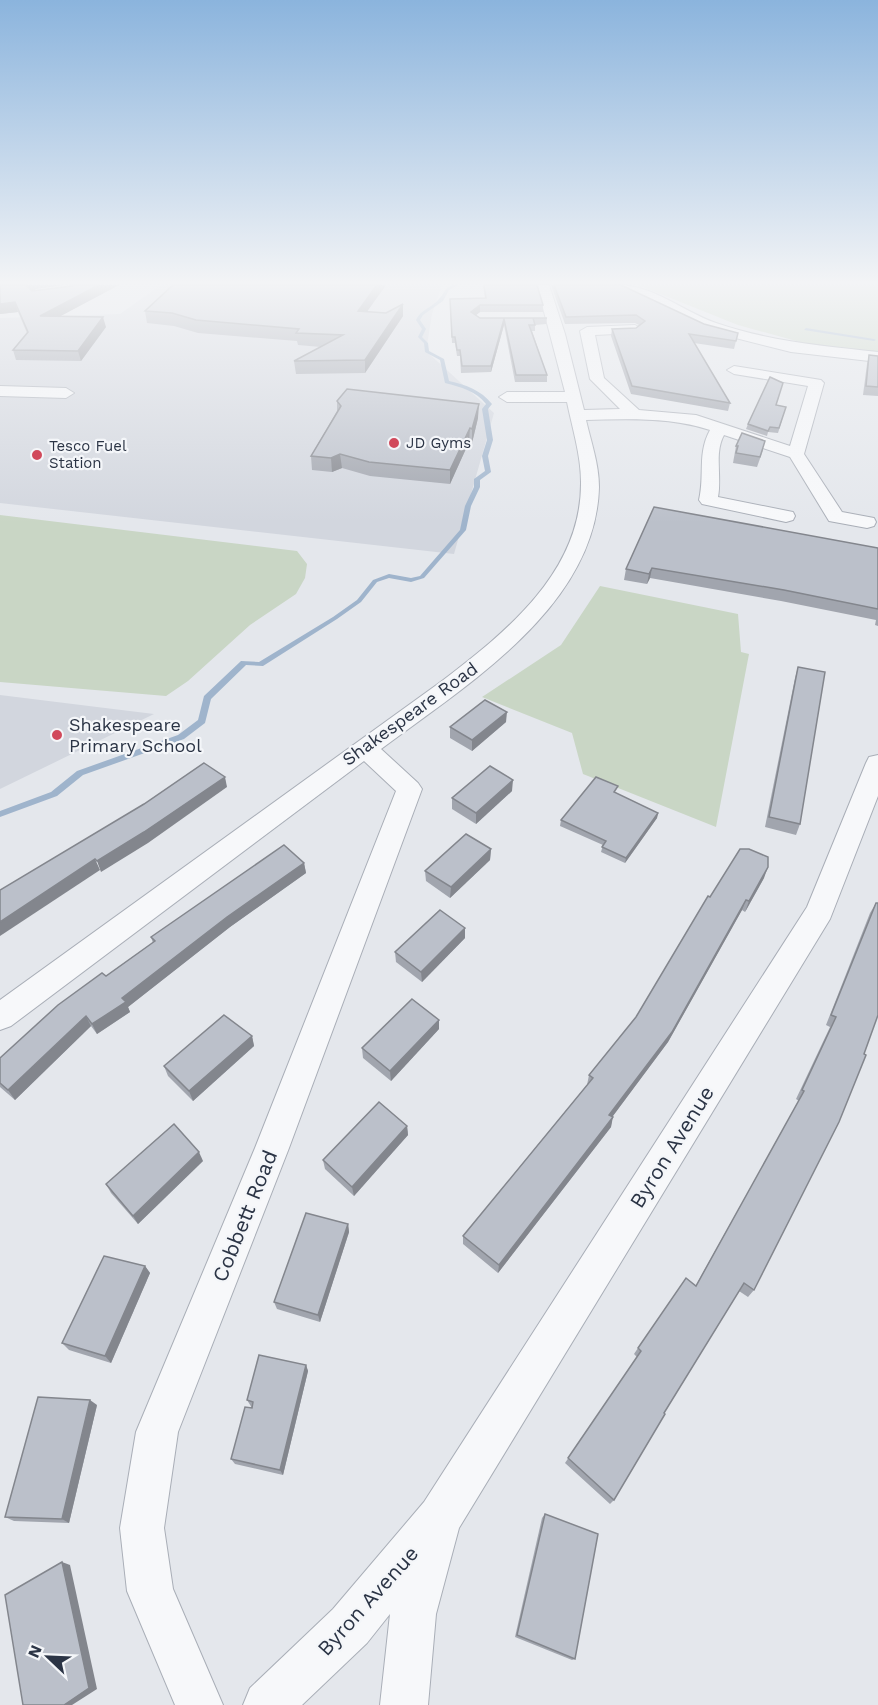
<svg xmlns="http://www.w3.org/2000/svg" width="878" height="1705" font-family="'Work Sans',sans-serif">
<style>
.built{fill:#d2d6de}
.green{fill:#c9d6c5}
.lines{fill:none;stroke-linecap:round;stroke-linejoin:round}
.stream{fill:#9fb4cc;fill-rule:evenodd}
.minor-casing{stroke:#a9aeb7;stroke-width:2}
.tertiary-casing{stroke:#a9aeb7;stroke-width:2}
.minor{fill:#f7f8fa;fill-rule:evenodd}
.tertiary{fill:#f7f8fa;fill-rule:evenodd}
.wall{fill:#a1a5ae}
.shaded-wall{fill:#83868d}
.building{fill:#bbc0ca;stroke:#83868d;stroke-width:1.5}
.poi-dot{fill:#d1495b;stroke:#f4f6f9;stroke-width:2}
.labels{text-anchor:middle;stroke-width:4.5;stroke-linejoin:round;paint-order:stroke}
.far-poi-label{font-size:15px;fill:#2b3445;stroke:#f4f6f9;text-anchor:start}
.street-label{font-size:18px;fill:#2b3445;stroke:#f4f6f9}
.poi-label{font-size:18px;fill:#2b3445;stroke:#f4f6f9;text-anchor:start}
.near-street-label{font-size:21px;fill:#2b3445;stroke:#f4f6f9}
</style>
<rect width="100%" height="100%" fill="#e4e7ec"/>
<!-- built -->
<g class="built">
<path d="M161 285H442L432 314 426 351 494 413 454 554 0 503V318L120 314Z"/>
<path d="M0 695 97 707 154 714 0 789Z"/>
</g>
<!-- green -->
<g class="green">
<path d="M638 285H878V352L818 347 738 325Z"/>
<path d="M0 515 297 551 307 564 305 578 296 594 250 625 188 681 166 696 0 682Z"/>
<path d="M600 586 738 614 741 652 749 654 716 827 583 774 572 733 482 697 561 645Z"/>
</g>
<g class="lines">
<!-- stream -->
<g class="stream">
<path d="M453 285H458L449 290 443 301 423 315 420 320 426 329 422 337 428 343 429 351 444 359 449 381C466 385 481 390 492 404L488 409 493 440 488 456 491 472 480 480V487L471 506 466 530 424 578 411 582 389 578 377 582 361 602 337 619 263 666 246 665 211 699 205 723 184 739 83 775 57 796 0 817V811L51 792 77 771 178 735 198 720 204 696 241 661 259 662 333 617 357 600 373 580 389 574 411 578 420 576 460 530 465 506 474 487V479L485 471 482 456 487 440 482 409 486 404C476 391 461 387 445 383L440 360 425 352 424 343 418 337 422 329 416 320C421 309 432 308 439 299 446 292 443 289 453 285Z"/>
<path d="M806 328 874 339 876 340 874 341 804 330Z"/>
</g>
<!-- minor casing -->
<g class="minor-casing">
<g id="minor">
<path d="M537 285H549L565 334 584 410 620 409 590 379 580 331 587 327 635 325 642 329 635 333 595 335 604 378 639 410 696 415 790 446 808 386 734 374 727 370 734 366 821 380 824 383 804 454 842 512 874 518 876 522 874 526 867 528 829 521 790 457 724 435C714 453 722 476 718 497L793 512 795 516 793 520 786 522 702 504 699 500C705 474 697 454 710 430 671 417 627 419 586 420 591 442 599 464 599 487 596 607 466 685 381 749L418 783 422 789 289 1148 178 1432 164 1528 173 1589 223 1705H175L127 1591 120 1528 136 1432 255 1148 396 791 364 761 11 1026 0 1030V1000L442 681C506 632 582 572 581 482 581 455 572 427 567 402H507L499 397 507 392H565Z"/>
<path d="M0 386 66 388 74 393 66 398 0 396Z"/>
<path d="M878 755V796L830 919 459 1528 436 1614 428 1705H380L390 1614 367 1643 302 1705H243L250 1688 333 1609 424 1502 807 907 866 763 869 757Z"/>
</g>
</g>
<!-- tertiary casing -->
<g class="tertiary-casing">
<path id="tertiary" d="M614 285C651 283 682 311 716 323 768 341 824 346 878 352V362L791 352 704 330 617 288Z"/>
</g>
<!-- minor -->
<use href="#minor" class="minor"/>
<!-- tertiary -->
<use href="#tertiary" class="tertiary"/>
</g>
<!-- wall -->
<g class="wall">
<path d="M0 285 36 289 32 291 72 286 71 285H119L60 316 106 327 81 361 16 360 13 350 27 333 18 312 0 314Z"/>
<path d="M386 285 367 311 403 316 365 373 296 374 294 361 321 347 298 345 297 341 198 333 174 326 147 323 145 311Z"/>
<path d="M483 285H537L543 305V312H480L476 315 480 318H547L546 324 535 325V331H532L547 375V382H515L504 325 491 372 461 373 460 356H457L455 343H452L450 305 485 298Z"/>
<path d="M551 285H621L704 324 738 333 734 349 694 343 730 403 728 411 631 394 611 336 612 329 636 328 639 325 635 323 565 324Z"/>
<path d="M869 355 878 356V396L863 395 867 364Z"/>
<path d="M337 401 478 418 472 443 469 442 450 484 370 476 342 468 332 472 312 470 311 456 337 411Z"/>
<path d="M777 405 786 407 778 433 768 432 767 436 746 429 748 424Z"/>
<path d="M736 446 763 450 757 467 733 463Z"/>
<path d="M878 548V626L875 625 876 620 781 601 650 578 647 584 624 580 626 569Z"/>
<path d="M798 667 800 824 796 835 765 827 795 678Z"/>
<path d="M506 722 472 751 450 738V727Z"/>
<path d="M512 791 476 824 452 809V798Z"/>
<path d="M617 792 616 793 658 813 657 818 625 863 601 852 603 845 560 826 561 820Z"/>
<path d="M491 849 490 860 450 898 426 881 425 871Z"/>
<path d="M304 863 306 873 230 927 128 1007 130 1012 97 1034 91 1026 15 1100 0 1087V1058L106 976 153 943 151 937Z"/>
<path d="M764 878 745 912 742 910 668 1042 612 1117 611 1127 498 1273 463 1244V1236L587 1085 589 1075 636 1017 710 897Z"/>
<path d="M876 903 754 1290 748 1297 739 1291 664 1413 614 1500 610 1504 565 1463 637 1357 634 1354 638 1348 696 1285 799 1101 796 1099 830 1027 826 1025 870 913Z"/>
<path d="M465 928V938L422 982 396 962 395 952Z"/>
<path d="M439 1029 391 1081 363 1058 362 1048Z"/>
<path d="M252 1036 254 1046 193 1101 168 1076 164 1066Z"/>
<path d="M407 1126 408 1135 354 1196 325 1169 323 1160Z"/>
<path d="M203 1161 138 1224 111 1193 106 1184Z"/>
<path d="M348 1224 349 1232 320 1322 277 1309 274 1302Z"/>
<path d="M145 1266 150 1273 111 1363 69 1350 62 1343Z"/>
<path d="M306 1365 308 1371 283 1475 235 1464 231 1459 252 1408 247 1400Z"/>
<path d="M97 1405 69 1523 14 1521 5 1517Z"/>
<path d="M545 1514 575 1659 572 1660 515 1637 542 1518Z"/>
</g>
<!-- shaded-wall -->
<g class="shaded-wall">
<path d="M25 285H63L36 289 28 294Z"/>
<path d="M99 285H119L42 326 40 316Z"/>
<path d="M377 285H386L359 323 358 311Z"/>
<path d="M15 302 18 312 0 314V304Z"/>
<path d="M403 304V316L365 373V360Z"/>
<path d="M480 305V312L471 319V312Z"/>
<path d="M103 317 106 327 81 361 78 351Z"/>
<path d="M504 319V325L491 372V366Z"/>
<path d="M479 404 478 418 472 443V429Z"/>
<path d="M470 428 469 442 450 484V470Z"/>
<path d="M340 454 342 468 332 472 331 458Z"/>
<path d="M652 568 650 578 647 584 649 574Z"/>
<path d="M507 712 506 722 472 751V740Z"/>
<path d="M225 777 227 787 148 843 101 872 97 861Z"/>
<path d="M513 780 512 791 476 824V813Z"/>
<path d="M658 813 657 818 625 863 626 858Z"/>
<path d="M491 849 490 860 450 898 451 887Z"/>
<path d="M95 859 100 870 0 936V922Z"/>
<path d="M304 863 306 873 230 927 128 1007 130 1012 97 1034 92 1024 122 998 227 917Z"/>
<path d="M768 867 764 878 745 912 749 901Z"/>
<path d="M746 900 742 910 668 1042 607 1124 609 1115Z"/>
<path d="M465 928V938L422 982 421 972Z"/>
<path d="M86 1016 91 1026 15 1100 8 1090Z"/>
<path d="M439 1020V1029L391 1081 390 1071Z"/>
<path d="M252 1036 254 1046 193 1101 189 1091Z"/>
<path d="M613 1117 611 1127 498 1273 499 1265Z"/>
<path d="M407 1126 408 1135 354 1196 352 1187Z"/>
<path d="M199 1152 203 1161 138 1224 133 1216Z"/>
<path d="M348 1224 349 1232 320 1322 318 1315Z"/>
<path d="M145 1266 150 1273 111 1363 105 1356Z"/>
<path d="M306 1365 308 1371 283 1475 280 1470Z"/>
<path d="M90 1400 97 1405 69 1523 62 1519Z"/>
<path d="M62 1562 70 1565 97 1689 72 1705H64Z"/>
</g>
<!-- building -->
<g class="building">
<path d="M0 285H26L32 291 72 286 73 285H99L40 316 103 317 78 351 13 350 28 332 15 302 0 304Z"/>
<path d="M173 285H377L358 311 386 313 403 304 365 360 294 361 343 335 296 333 299 329 196 320 172 313 145 311Z"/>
<path d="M484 285H537L543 305H480L471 312 480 318H547H533L535 325H529L547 375H516L504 319 491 366H462L460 350H457L455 337H452L450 299 486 298Z"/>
<path d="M554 285H621L704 324 738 333 736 341 689 334 730 403 632 386 612 329 636 328 645 321 636 315 566 317Z"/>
<path d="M869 355 878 356V387L866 386Z"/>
<path d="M770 377 783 383 776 405 786 407 779 428 770 427 768 431 748 424Z"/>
<path d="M347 389 479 404 472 429 470 428 450 470 369 462 340 454 331 458 311 456 341 406 337 401Z"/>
<path d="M742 433 765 441 760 457 736 453 738 446H736Z"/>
<path d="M654 507 878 548V609L784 590 652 568 649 574 626 569Z"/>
<path d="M798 667 825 672 800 824 769 817Z"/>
<path d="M485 700 507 712 472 740 450 727Z"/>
<path d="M204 763 225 777 144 832 97 861 95 859 0 922V890L144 804Z"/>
<path d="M490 766 513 780 476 813 452 798Z"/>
<path d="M596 777 618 786 614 792 658 813 626 858 602 847 606 841 561 820Z"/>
<path d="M466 834 491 849 451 887 425 871Z"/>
<path d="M284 845 304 863 227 917 122 998 126 1002 92 1024 86 1016 8 1090 0 1083V1058L58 1005 102 973 106 976 155 941 151 937Z"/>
<path d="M740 849H749L768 857V867L749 901 746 900 672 1032 609 1115 613 1117 499 1265 463 1236 593 1078 589 1075 636 1017 708 896 710 897Z"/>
<path d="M876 903H878V1015L864 1054 866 1055 839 1122 754 1290 744 1283 664 1413 665 1414 614 1500 568 1458 641 1351 638 1348 686 1278 696 1286 804 1091 802 1090 836 1017 831 1015Z"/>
<path d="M440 910 465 928 421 972 395 952Z"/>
<path d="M412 999 439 1020 390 1071 362 1048Z"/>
<path d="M224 1015 252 1036 189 1091 164 1066Z"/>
<path d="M379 1102 407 1126 352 1187 323 1160Z"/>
<path d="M174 1124 199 1152 133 1216 106 1184Z"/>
<path d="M306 1213 348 1224 318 1315 274 1302Z"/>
<path d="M104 1256 145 1266 105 1356 62 1343Z"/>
<path d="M259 1355 306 1365 280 1470 231 1459 245 1407 252 1408 253 1402 247 1400Z"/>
<path d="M38 1397 90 1400 62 1519 5 1517Z"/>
<path d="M545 1514 598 1534 575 1659 517 1635Z"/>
<path d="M62 1562 89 1688 64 1705H23L5 1595Z"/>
</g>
<!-- sky -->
<linearGradient id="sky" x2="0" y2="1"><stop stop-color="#8bb4dd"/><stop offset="0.54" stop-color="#f3f4f6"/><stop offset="1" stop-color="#f3f4f6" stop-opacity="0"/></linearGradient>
<rect width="878" height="523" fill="url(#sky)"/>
<!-- markers -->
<g class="poi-dot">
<circle cx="394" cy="443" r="6"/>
<circle cx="37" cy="455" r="6"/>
<circle cx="57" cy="735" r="6"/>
</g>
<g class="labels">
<!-- far-poi labels -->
<g class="far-poi-label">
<text x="406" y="448">JD Gyms</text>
<text x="49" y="451">Tesco Fuel<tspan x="49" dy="17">Station</tspan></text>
</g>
<!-- street labels -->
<g class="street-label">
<text transform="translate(410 714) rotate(-36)" y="6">Shakespeare Road</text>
</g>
<!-- poi labels -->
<g class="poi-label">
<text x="69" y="731">Shakespeare<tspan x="69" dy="21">Primary School</tspan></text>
</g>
<!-- near-street labels -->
<g class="near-street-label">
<text transform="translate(672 1147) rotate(-58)" y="7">Byron Avenue</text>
<text transform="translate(245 1216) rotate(-68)" y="7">Cobbett Road</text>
<text transform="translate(368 1601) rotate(-48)" y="7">Byron Avenue</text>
</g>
</g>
<!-- north arrow -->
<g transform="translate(48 1657) rotate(293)" stroke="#f4f6f9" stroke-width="4.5" paint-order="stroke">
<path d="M0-4.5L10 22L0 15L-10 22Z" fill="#2b3445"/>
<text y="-9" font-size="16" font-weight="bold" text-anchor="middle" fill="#2b3445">N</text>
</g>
</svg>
